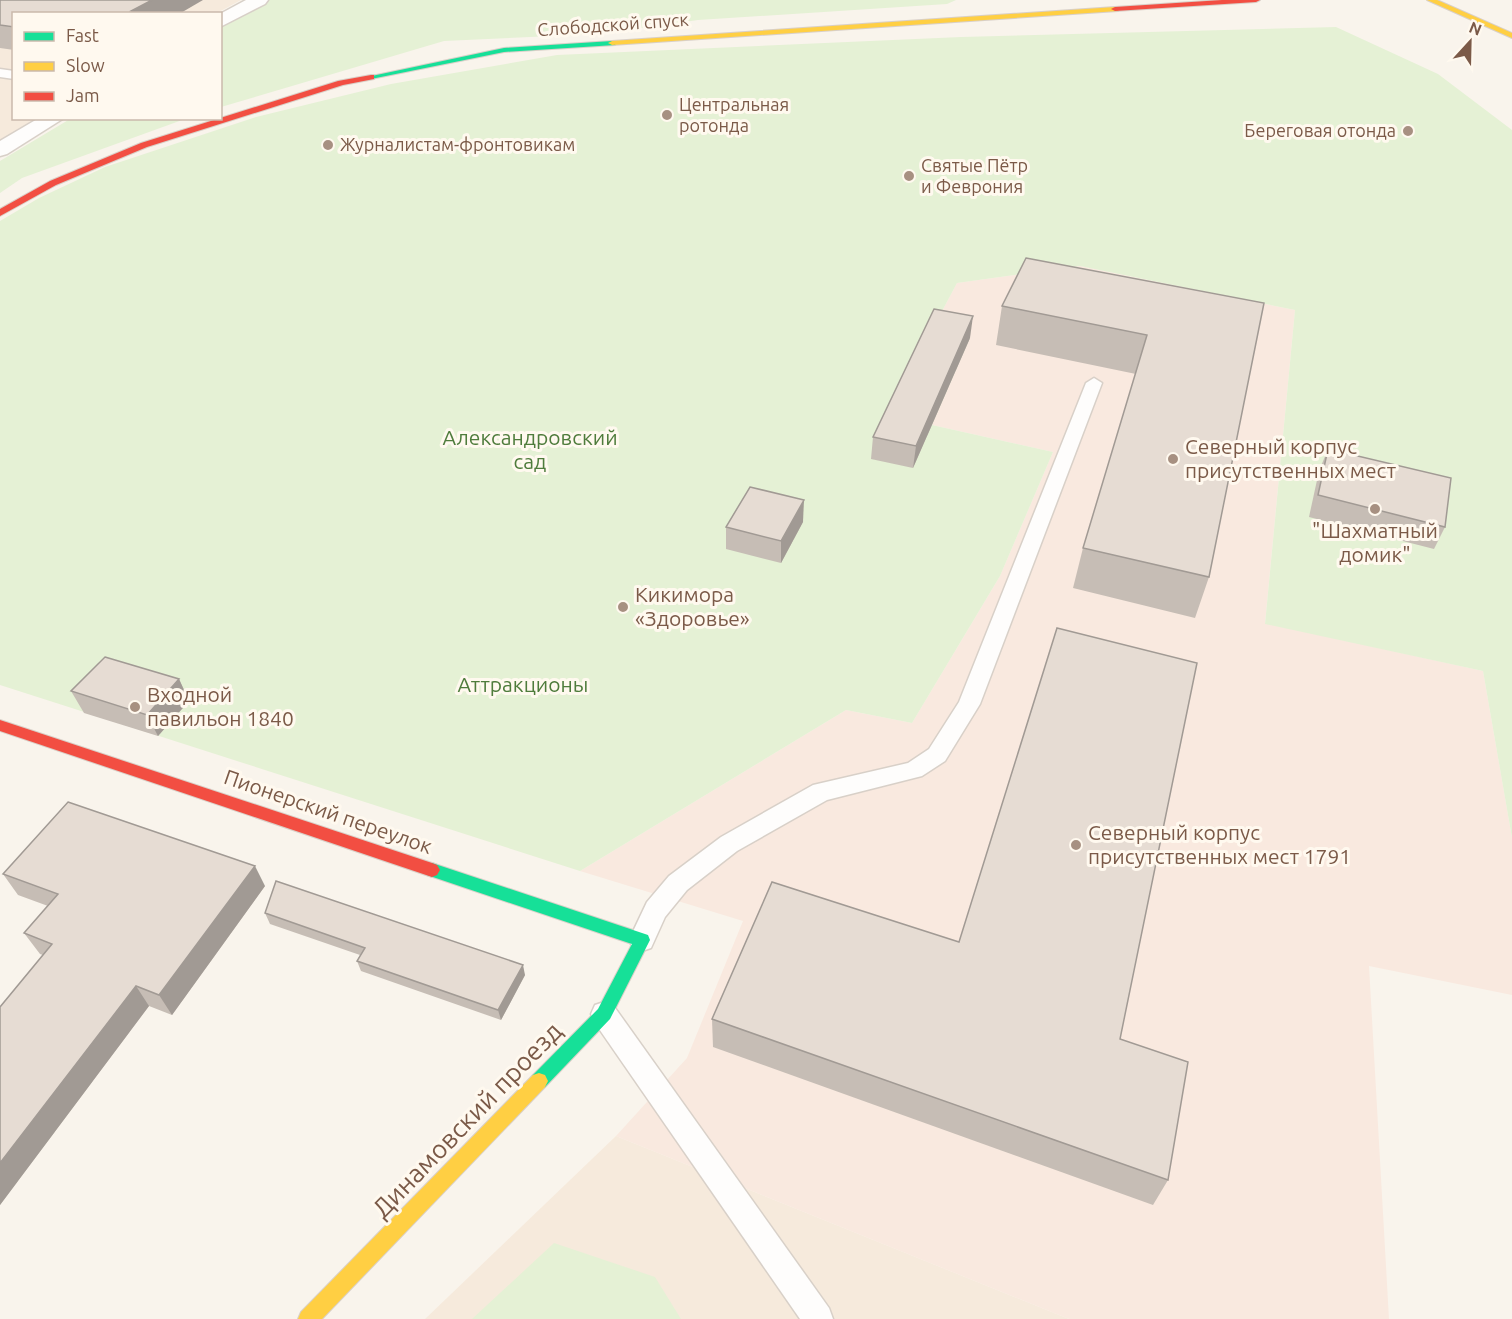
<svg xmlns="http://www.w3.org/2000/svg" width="1512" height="1319" font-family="Ubuntu,sans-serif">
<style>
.residential{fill:#f6eadc}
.commercial{fill:#f9e9df}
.green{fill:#e5f1d5}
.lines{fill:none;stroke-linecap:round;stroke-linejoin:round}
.lane-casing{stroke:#d8d0c8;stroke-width:3}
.street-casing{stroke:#d8d0c8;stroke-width:3}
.fast-casing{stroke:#d9d0c8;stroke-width:2}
.slow-casing{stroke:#d9d0c8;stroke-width:2}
.jam-casing{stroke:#d9d0c8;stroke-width:2}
.lane{fill:#fefdfc;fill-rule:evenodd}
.street{fill:#fefdfc;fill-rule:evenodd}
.fast{fill:#16e098;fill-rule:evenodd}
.slow{fill:#ffcf43;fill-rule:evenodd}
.jam{fill:#f24e42;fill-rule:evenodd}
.wall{fill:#c6bdb5}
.shaded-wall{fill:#a19a94}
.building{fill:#e6dcd3;stroke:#a19a94;stroke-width:1.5}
.poi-dot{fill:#a79081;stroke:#fff9ef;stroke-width:2}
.labels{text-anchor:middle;stroke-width:6;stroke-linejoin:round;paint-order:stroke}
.far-street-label{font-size:18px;fill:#7b5a48;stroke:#fff9ef}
.far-poi-label{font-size:18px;fill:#7b5a48;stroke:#fff9ef;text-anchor:start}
.park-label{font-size:21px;fill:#4f7c3c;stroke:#fff9ef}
.poi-label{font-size:21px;fill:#7b5a48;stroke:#fff9ef;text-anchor:start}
.street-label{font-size:21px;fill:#7b5a48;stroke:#fff9ef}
.near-street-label{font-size:26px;fill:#7b5a48;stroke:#fff9ef}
</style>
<rect width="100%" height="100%" fill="#f9f4ec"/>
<!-- residential -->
<g class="residential">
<path d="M0 0H241L217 13 14 14V118L37 119 0 141Z"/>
<path d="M616 1136 1069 1319H425Z"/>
</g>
<!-- commercial -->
<path class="commercial" d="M1080 266 1295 310 1265 623 1483 671 1512 838V995L1369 966 1389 1319H1069L616 1136 687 1058 743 921 580 871 846 710 912 723 1000 576 1053 452 932 425V330L957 283Z"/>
<!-- green -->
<g class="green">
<path d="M266 0H956L947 4 698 20 598 34 444 41 221 107V27Z"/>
<path d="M1336 27 1438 74 1512 130V838L1483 671 1265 624 1295 310 1080 266 957 283 932 330 970 338 932 425 1053 452 1000 576 912 723 846 710 580 871 0 685V221L39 198 105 167 256 117 391 84 557 55 961 37Z"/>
<path d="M70 119V118L185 119 22 178 0 193V161Z"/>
<path d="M554 1243 655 1277 681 1319H472Z"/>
</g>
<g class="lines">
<!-- lane casing -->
<g class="lane-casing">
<g id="lane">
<path d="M0 69 14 71V79L0 77Z"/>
<path d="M1094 378 1102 383 980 704 945 761 922 776 827 800 737 851 687 890 665 917 651 948 642 951 633 948 629 940 647 902 669 876 721 837 813 785 908 763 929 749 959 702 1086 383Z"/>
<path d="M604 1002 613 1005 829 1308 833 1319H800L595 1023 591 1014 595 1005Z"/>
</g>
</g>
<!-- street casing -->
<g class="street-casing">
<g id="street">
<path d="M246 0H268L265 4 220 27V14Z"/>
<path d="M39 118H64L7 154 0 156V141Z"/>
</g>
</g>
<!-- fast casing -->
<g class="fast-casing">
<g id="fast">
<path d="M612 41 616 43 615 45 504 52 371 79 367 77 504 48Z"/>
<path d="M432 863 648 935 650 940 610 1019 545 1087 539 1089 533 1087 530 1081 533 1075 598 1009 632 944 427 875 424 870 427 865Z"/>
</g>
</g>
<!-- slow casing -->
<g class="slow-casing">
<g id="slow">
<path d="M1427 0H1437L1512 33V38Z"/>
<path d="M1115 7 1119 9 1118 11 612 45 608 43 612 41Z"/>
<path d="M539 1073 545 1075 548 1081 545 1087 322 1319H298L301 1312 533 1075Z"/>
</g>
</g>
<!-- jam casing -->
<g class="jam-casing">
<g id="jam">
<path d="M1222 0H1260L1256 2 1115 11 1111 9 1115 7Z"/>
<path d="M371 75H374V79L343 85 147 147 56 185 0 216V209L50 181 141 143 338 81Z"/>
<path d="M0 720 432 863 437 865 440 870 437 875 432 877 0 731Z"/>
</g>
</g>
<!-- lane -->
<use href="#lane" class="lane"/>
<!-- street -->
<use href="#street" class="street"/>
<!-- fast -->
<use href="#fast" class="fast"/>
<!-- slow -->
<use href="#slow" class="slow"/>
<!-- jam -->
<use href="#jam" class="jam"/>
</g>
<!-- wall -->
<g class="wall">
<path d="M0 0 14 14V50L0 48Z"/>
<path d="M1264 303 1209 577 1195 618 1073 588 1083 548 1136 374 996 345 1002 306Z"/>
<path d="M970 338 913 468 871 459 873 437Z"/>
<path d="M1328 449 1445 527 1434 549 1309 517 1319 471Z"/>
<path d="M803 522 781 563 726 549V527Z"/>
<path d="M179 679 189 701 158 736 84 713 71 691Z"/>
<path d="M3 874 265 886 172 1015 149 1006 0 1205V1007L43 955 40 954 24 933 48 906 18 895Z"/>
<path d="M265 913 525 975 501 1020 361 971 357 961 360 955 270 924Z"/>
<path d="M959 942 1120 1039 1168 1180 1153 1205 713 1047 712 1019Z"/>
</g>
<!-- shaded-wall -->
<g class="shaded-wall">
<path d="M152 0H203L179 14H131V11Z"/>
<path d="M973 316 970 338 913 468 916 446Z"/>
<path d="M804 500 803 522 781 563V541Z"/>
<path d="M179 679 189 701 158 736 147 715Z"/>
<path d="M255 866 265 886 172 1015 159 995Z"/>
<path d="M523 965 525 975 501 1020 498 1010Z"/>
<path d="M136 986 149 1006 0 1205V1163Z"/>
</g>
<!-- building -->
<g class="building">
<path d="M0 0H152L131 11 143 14H14V27L0 25Z"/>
<path d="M1026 258 1264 303 1209 577 1083 548 1147 335 1002 306Z"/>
<path d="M934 309 973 316 916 446 873 437Z"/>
<path d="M1328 449 1451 478 1445 527 1318 495Z"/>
<path d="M750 487 804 500 781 541 726 527Z"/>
<path d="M1057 628 1197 663 1120 1039 1188 1062 1168 1180 712 1019 772 882 959 942Z"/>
<path d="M105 657 179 679 147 715 71 691Z"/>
<path d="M68 802 255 866 159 995 136 986 0 1163V1007L52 944 24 933 58 894 3 874Z"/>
<path d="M276 881 523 965 498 1010 357 961 365 948 265 913Z"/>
</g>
<!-- markers -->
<g class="poi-dot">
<circle cx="667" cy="115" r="6"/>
<circle cx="1408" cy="131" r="6"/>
<circle cx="328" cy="145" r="6"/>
<circle cx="909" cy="176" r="6"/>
<circle cx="1173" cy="459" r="6"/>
<circle cx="1375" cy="509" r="6"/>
<circle cx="623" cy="607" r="6"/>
<circle cx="135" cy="707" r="6"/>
<circle cx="1076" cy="845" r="6"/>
</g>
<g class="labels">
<!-- far-street labels -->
<g class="far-street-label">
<text transform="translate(613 25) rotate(-4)" y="6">Слободской спуск</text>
</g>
<!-- far-poi labels -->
<g class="far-poi-label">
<text x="679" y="111">Центральная<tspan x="679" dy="21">ротонда</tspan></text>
<text x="1396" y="137" text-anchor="end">Береговая отонда</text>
<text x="340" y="151">Журналистам-фронтовикам</text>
<text x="921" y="172">Святые Пётр<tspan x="921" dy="21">и Феврония</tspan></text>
</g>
<!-- park labels -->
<g class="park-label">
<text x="530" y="445">Александровский<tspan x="530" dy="24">сад</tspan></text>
<text x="523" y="692">Аттракционы</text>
</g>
<!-- poi labels -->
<g class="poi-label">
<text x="1185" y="454">Северный корпус<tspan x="1185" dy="24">присутственных мест</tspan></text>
<text x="1375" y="538" text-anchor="middle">"Шахматный<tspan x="1375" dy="24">домик"</tspan></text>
<text x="635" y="602">Кикимора<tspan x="635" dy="24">«Здоровье»</tspan></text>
<text x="147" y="702">Входной<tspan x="147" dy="24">павильон 1840</tspan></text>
<text x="1088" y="840">Северный корпус<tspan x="1088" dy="24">присутственных мест 1791</tspan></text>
</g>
<!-- street labels -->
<g class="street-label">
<text transform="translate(328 812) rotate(19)" y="7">Пионерский переулок</text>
</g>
<!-- near-street labels -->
<g class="near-street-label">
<text transform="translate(467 1120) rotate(-46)" y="9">Динамовский проезд</text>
</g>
</g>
<!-- legend -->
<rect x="12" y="12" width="210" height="108" fill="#fff9ef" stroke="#cab9ac" stroke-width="1.5"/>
<rect x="24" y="32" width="30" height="9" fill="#16e098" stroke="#cab9ac" stroke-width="1.5"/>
<text x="66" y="42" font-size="18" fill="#7b5a48">Fast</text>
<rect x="24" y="62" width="30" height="9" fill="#ffcf43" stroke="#cab9ac" stroke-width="1.5"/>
<text x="66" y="72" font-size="18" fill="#7b5a48">Slow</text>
<rect x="24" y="92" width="30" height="9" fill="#f24e42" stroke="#cab9ac" stroke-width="1.5"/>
<text x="66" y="102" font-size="18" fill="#7b5a48">Jam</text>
<!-- north arrow -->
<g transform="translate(1470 42) rotate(22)" stroke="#fff9ef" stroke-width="4.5" paint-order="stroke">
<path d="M0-4.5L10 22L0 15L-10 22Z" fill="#7b5a48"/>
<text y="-9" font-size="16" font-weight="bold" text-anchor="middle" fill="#7b5a48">N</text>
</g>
</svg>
